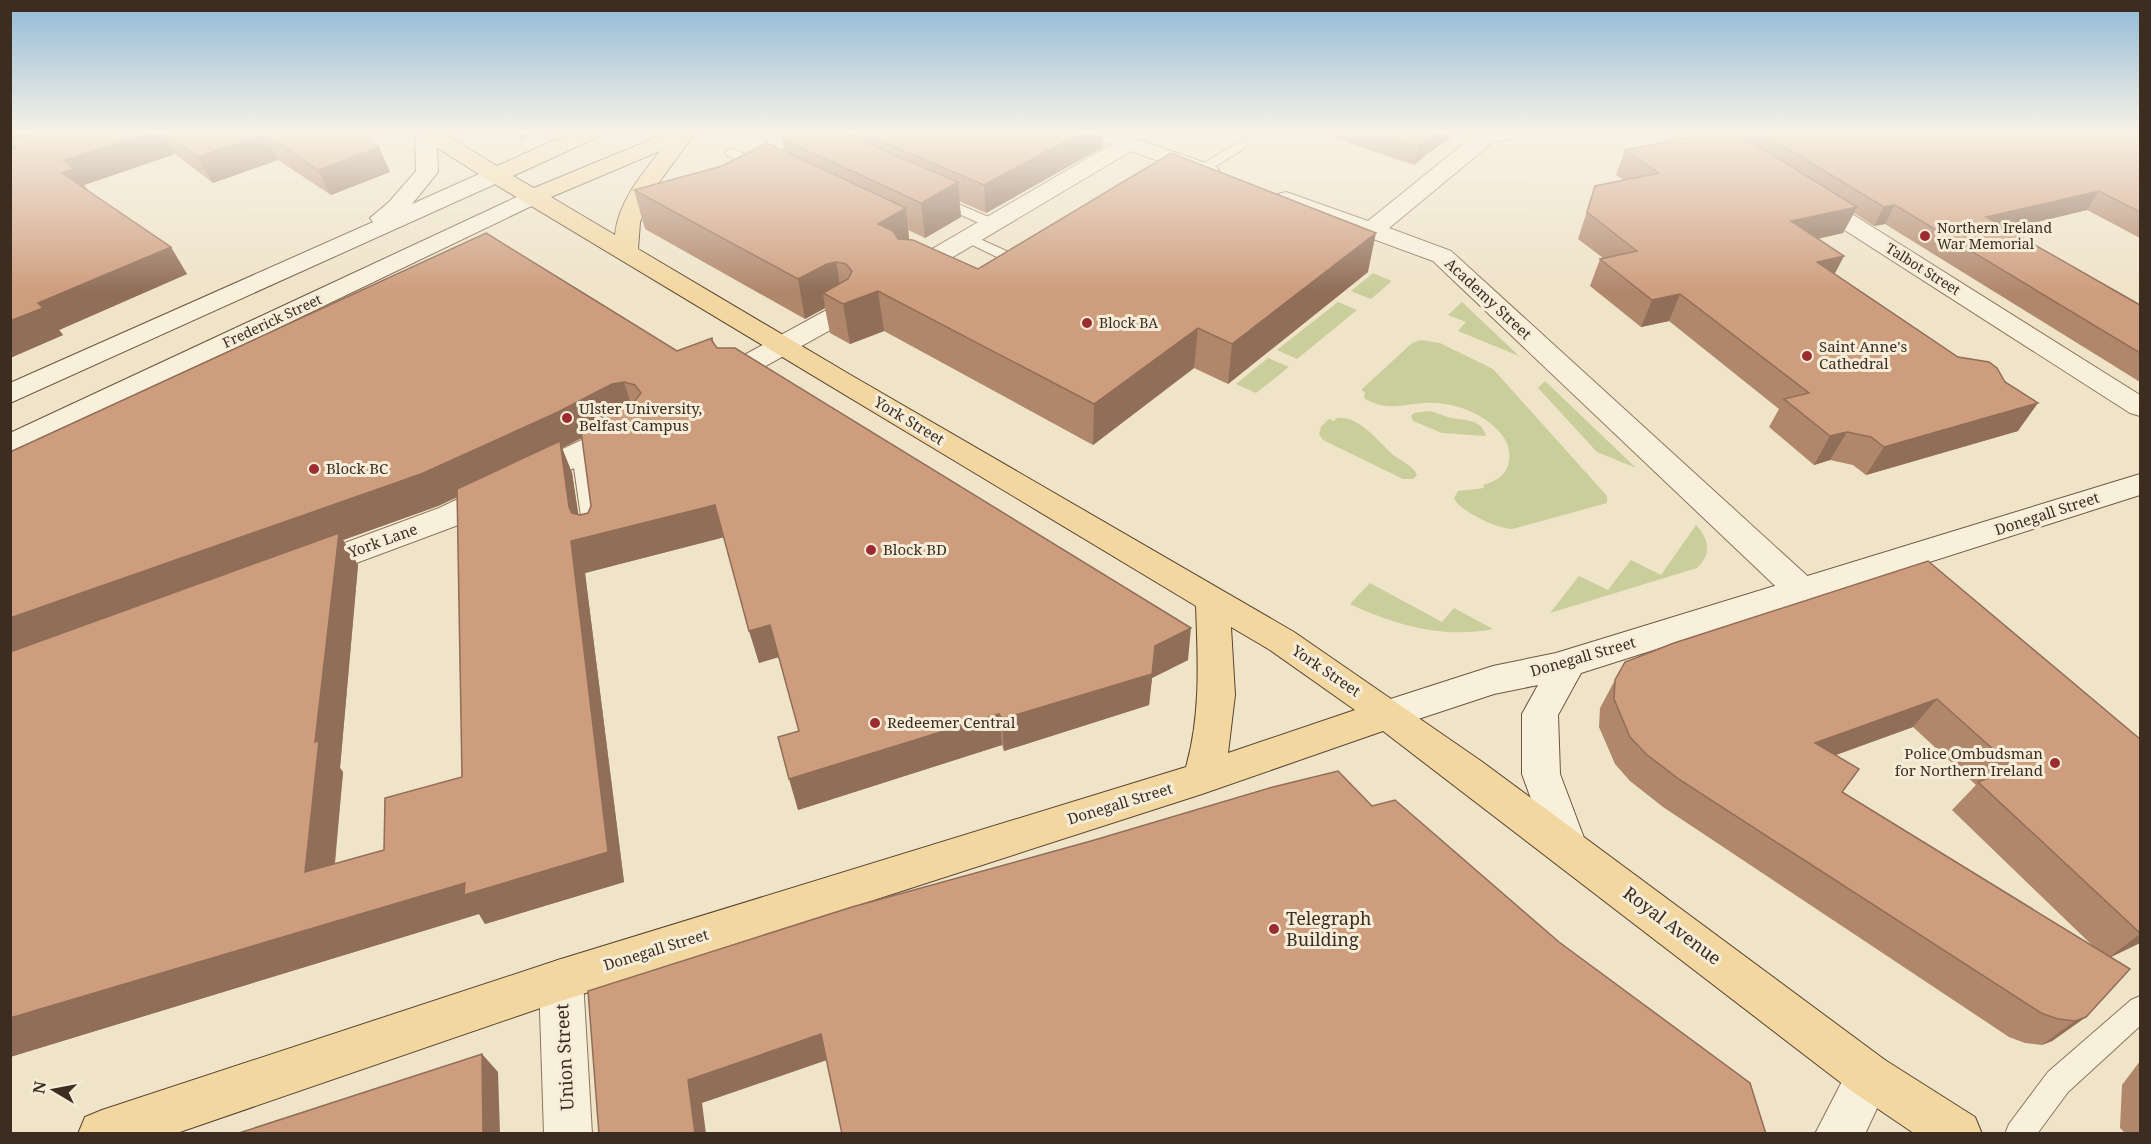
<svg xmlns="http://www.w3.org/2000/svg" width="2151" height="1144" font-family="'Noto Serif',serif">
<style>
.green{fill:#c9ce9b}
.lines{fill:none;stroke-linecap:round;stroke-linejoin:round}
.lane-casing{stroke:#8c755d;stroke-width:2}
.street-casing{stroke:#8c755d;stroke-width:2}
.secondary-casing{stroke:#6e5640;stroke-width:2}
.primary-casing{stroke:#5a4330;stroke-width:2}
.lane{fill:#f9f0dc;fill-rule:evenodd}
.street{fill:#f9f0dc;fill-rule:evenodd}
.secondary{fill:#f9f0dc;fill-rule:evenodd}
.primary{fill:#f2d7a1;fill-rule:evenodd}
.wall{fill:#b1876c;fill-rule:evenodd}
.shaded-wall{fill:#906e58}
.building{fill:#ce9d7e;stroke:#906e58;stroke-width:1.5}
.poi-dot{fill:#9c2c2f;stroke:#f6edd8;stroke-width:2}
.labels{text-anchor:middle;stroke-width:6;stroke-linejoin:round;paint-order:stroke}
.far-poi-label{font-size:14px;fill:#3c2d20;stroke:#f6edd8;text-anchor:start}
.far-street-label{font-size:14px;fill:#3c2d20;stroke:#f6edd8}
.street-label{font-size:15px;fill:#3c2d20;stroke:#f6edd8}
.poi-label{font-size:15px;fill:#3c2d20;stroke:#f6edd8;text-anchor:start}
.near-poi-label{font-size:18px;fill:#3c2d20;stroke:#f6edd8;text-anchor:start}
.near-street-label{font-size:18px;fill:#3c2d20;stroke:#f6edd8}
</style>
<rect width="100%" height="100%" fill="#efe3c8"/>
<!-- green -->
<g class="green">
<path d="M1373 273 1392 281 1371 299 1351 291Z"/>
<path d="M1338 302 1357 310 1297 359 1277 350Z"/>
<path d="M1462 302 1519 356 1458 331 1466 322 1448 315Z"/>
<path d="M1421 340 1440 343 1493 369 1607 496V503L1512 529C1498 529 1459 511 1454 498L1458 491 1484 488 1483 485C1494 482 1504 477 1508 466 1511 454 1509 444 1502 435 1484 412 1451 401 1423 403 1400 405 1385 411 1364 398L1365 392 1361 390 1412 343Z"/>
<path d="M1268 358 1289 367 1256 393 1236 384Z"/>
<path d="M1545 381 1636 468 1597 452 1538 388Z"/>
<path d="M1429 411C1437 412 1444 417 1453 418 1467 421 1481 419 1486 436L1442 433 1413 421 1411 416 1414 413Z"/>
<path d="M1337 418C1358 415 1378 441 1392 454 1400 461 1413 465 1417 475L1413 479H1403L1323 440 1319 434 1321 427 1329 419 1334 421Z"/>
<path d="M1696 525C1709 539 1712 554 1697 568L1550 613 1579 576 1608 590 1631 560 1661 575Z"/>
<path d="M1370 583 1442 622 1454 608 1493 629C1443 639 1395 625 1350 604Z"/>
</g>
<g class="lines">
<!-- lane casing -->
<g class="lane-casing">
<g id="lane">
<path d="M1240 141 1245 142 1246 145 1245 148 1206 172H1196L1194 169Z"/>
<path d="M731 148 768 164 770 167 768 170H758L726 155 725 152Z"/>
<path d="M935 194 998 221 1000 224 998 227H988L930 201 928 198Z"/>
<path d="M969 234 1013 254 1015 257 1008 261 1003 260 964 241 962 238Z"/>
<path d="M581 448 587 450 590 454 602 537 600 542 593 544 586 542 584 537 572 454 575 450Z"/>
<path d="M2140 996V1026L2068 1092 2037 1134H2005L2009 1124 2048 1072 2131 1000Z"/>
</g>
</g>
<!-- street casing -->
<g class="street-casing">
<g id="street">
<path d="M1087 132H1117L1217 167 1220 172 1217 177 1209 179 1131 151 921 276 912 278 903 276 900 271 903 266 1112 144 1090 137Z"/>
<path d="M1478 132H1523L1520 137 1493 142 1389 228 1451 251 1814 582 1819 591 1814 600 1802 603 1790 600 1433 261 1278 204 1274 199 1278 194 1286 192 1368 221Z"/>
<path d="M1812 192 1820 194 2140 395V416L2130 413 1804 204 1800 199 1804 194Z"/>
<path d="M843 304 852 306 856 312 852 318 746 377 736 379 726 377 722 371 726 365 834 306Z"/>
<path d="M623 423 633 425 638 432 633 439 461 524 308 581 296 577 292 569 296 561 439 508 613 425Z"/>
<path d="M561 959 577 965 583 980 592 1134H544L539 980 545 965Z"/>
<path d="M1869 1053 1885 1060 1892 1076 1865 1134H1815L1853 1060Z"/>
</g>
</g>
<!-- secondary casing -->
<g class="secondary-casing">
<g id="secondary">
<path d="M415 132H436L438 172 412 204 488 170 496 168 504 170 507 175 504 180 10 403V383L373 222 370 218 389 202 416 171Z"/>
<path d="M534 189 542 191 545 196 542 201 20 452 10 454V433Z"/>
<path d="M2140 474V495L1581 673 1558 715 1560 774 1587 846 1581 859 1567 864 1553 859 1522 774V714L1538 685 1494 694 1388 729 1375 724 1370 714 1375 704 1493 666 1556 653Z"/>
</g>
</g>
<!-- primary casing -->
<g class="primary-casing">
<path id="primary" d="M417 132H442L497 166 573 132H600L598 137 513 176 534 188 669 132H696L657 185 640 222 638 249 849 374 1294 632 1481 761 1885 1060 1975 1117 1982 1134H1915L1853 1092 1383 731 1202 794 561 1001 174 1134H78L85 1117 102 1110 561 959 1186 767C1201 714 1198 661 1196 606L488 180 420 137ZM660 151C641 175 618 203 615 235L551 197ZM1231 627 1270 650 1355 710 1228 753 1235 695Z"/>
</g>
<!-- lane -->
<use href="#lane" class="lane"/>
<!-- street -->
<use href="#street" class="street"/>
<!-- secondary -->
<use href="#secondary" class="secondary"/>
<!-- primary -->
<use href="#primary" class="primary"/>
</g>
<!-- wall -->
<g class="wall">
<path d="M10 132H355L379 147 390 172 331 195 278 160 213 183 175 154 84 185 88 191 187 274 59 330 63 335 10 358Z"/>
<path d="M505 132H543L521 140Z"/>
<path d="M796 132H1103V147L986 213 959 201 961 217 925 238 908 230 909 240 978 269 1368 272 1228 384 1194 368 1093 445 884 331 850 344 830 333 825 308 805 319 645 229 634 190 784 151 782 139Z"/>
<path d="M1316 132H1459L1427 154 1414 165Z"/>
<path d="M1718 132H2140V238L2087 210 2006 229 2140 305V382L1885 224 1874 226 1854 213 1843 233 1818 239 1844 256 1834 273 2018 431 1866 475 1853 465 1830 460 1814 465 1769 427 1779 409 1669 321 1641 327 1590 286 1600 259 1603 258 1578 239 1595 186 1623 180 1616 175 1625 150Z"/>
<path d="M712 338 714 343 717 348 1188 660 1152 678 1149 705 1004 751 1002 745 798 810 799 731 779 657 759 663 724 537 585 573 624 882 485 924 479 914 10 1057V452L677 351ZM582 438 591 506 588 513 580 515 578 514 572 473 562 448ZM457 497 462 777 384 850 335 864 343 772 340 768 358 565 343 540 438 506Z"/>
<path d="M1674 643 2140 739V943L2110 957 2086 1017 2052 1041 2042 1045 2025 1043 2009 1037 1663 807 1630 781 1615 764 1599 727 1600 708 1615 680ZM1913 727 1976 785 1952 810 2095 948 1842 792 1836 755Z"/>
<path d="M2140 1061V1134H2126L2120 1128 2122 1085Z"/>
</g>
<!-- shaded-wall -->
<g class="shaded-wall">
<path d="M10 132H81L10 142Z"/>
<path d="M152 132H162L175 154 84 185 91 195 62 173 64 160Z"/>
<path d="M518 132H543L521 140Z"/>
<path d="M1082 132H1103V147L986 213 984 185Z"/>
<path d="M1436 132H1459L1427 154 1414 165 1418 146Z"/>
<path d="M265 134 278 160 213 183 198 157Z"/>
<path d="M10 142 17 151 13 153 10 148Z"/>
<path d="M379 147 390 172 331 195 318 170Z"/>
<path d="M958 182 961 217 925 238 921 203Z"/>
<path d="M2099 191 2087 210 1974 237 1986 217Z"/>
<path d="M1895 205 1885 224 1874 226 1884 207Z"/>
<path d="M1857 207 1843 233 1778 247 1791 221Z"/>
<path d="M906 208 910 247 883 263 878 224Z"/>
<path d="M1376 233 1368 272 1228 384 1232 344Z"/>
<path d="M171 247 187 274 59 330 63 335 10 358V321L38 303Z"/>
<path d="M1844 256 1830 283 1817 262Z"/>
<path d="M836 262 843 302 823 293 825 308 805 319 798 279 827 264Z"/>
<path d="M878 291 884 331 850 344 843 304Z"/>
<path d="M1680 294 1669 321 1641 327 1652 300Z"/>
<path d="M1198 328 1194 368 1093 445 1094 404Z"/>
<path d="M624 382 634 414 623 416 562 448 572 473 582 538 715 505 725 537 585 573 624 882 485 924 479 914 10 1057V1018L465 883 571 541 569 507 561 449 438 506 343 540 358 565 340 768 343 772 331 901 10 661V618L612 384Z"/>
<path d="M2038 403 2018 431 1866 475 1884 447Z"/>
<path d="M1847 432 1830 460 1814 465 1830 436Z"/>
<path d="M770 625 779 657 759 663 749 631Z"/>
<path d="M1191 628 1188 660 1152 678 1149 705 1004 751 1002 719Z"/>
<path d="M1937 699 1913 727 1794 770 1815 743Z"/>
<path d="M999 714 1002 745 798 810 789 779Z"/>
<path d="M2140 934V943L2107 959Z"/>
<path d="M2086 1017 2052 1041 2042 1045 2075 1021Z"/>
<path d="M821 1034 830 1059 702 1103 706 1134H695L688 1080Z"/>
<path d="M482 1054 498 1072 500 1134H483Z"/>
</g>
<!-- building -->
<g class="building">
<path d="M43 132H152L64 160 74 169 62 173 171 247 38 303 43 308 10 321V149L16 148 10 141Z"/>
<path d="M164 132H355L379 147 318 170 265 134 198 157Z"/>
<path d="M796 132H841L958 182 921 203 782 139Z"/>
<path d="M859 132H1082L984 185Z"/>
<path d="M1374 132H1436L1418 146Z"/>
<path d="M1718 132H1735L1857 207 1791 221 1844 256 1817 262 1958 357 1989 362 1997 368 2005 382 2038 403 1884 447 1871 437 1847 432 1830 436 1784 399 1809 393 1680 294 1652 300 1600 259 1637 251 1587 212 1595 186 1659 173 1625 150Z"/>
<path d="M1760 132H2140V212L2099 191 1986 217 2140 305V353L1895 205 1884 207Z"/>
<path d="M767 143 906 208 878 224 893 231 898 239 913 240 978 269 1171 153 1376 233 1232 344 1198 328 1094 404 878 291 843 304 823 293 848 279 852 271 846 264 836 262 827 264 798 279 634 190 722 166Z"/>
<path d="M486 233 677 351 712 338V341L717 348H735L1191 628 1155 646 1152 674 1002 719 999 714 789 779 778 737 799 731 770 625 749 631 715 505 571 541 608 852 464 895 465 883 10 1018V652L339 533 315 742 319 741 305 872 384 850 385 798 462 777 457 489 560 441 569 507 572 513 580 515 588 513 591 506 581 431 634 402 641 393 635 385 624 382 612 384 556 413 421 474 10 618V452Z"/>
<path d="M1928 561 2140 739V933L1978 782 2014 768 1937 699 1815 743 1859 769 1842 792 2130 969 2086 1017 2075 1021 2058 1019 2041 1013 1680 780 1646 754 1630 737 1614 699 1615 680 1625 662 1674 643Z"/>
<path d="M1338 771 1372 806 1395 800 1559 942 1750 1083 1766 1134H842L821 1034 688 1080 695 1134H599L588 991 852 907 1091 841 1273 787Z"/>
<path d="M482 1054 483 1134H236Z"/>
</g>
<!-- sky -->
<linearGradient id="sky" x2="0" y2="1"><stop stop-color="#8fbad6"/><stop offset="0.45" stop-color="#f8f2e6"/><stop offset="1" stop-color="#f8f2e6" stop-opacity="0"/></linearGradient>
<rect width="2151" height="292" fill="url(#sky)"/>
<!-- markers -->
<g class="poi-dot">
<circle cx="1925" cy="236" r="6"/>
<circle cx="1087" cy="323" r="6"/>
<circle cx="1807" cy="356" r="6"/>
<circle cx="567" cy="418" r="6"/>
<circle cx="314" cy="469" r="6"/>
<circle cx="871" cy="550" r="6"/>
<circle cx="875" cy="723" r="6"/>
<circle cx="2055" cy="763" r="6"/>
<circle cx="1274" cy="929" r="6"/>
</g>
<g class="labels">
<!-- far-poi labels -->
<g class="far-poi-label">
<text x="1937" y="233">Northern Ireland<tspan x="1937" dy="16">War Memorial</tspan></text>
<text x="1099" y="328">Block BA</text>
</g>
<!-- far-street labels -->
<g class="far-street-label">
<text transform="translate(1923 269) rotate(32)" y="5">Talbot Street</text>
<text transform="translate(272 321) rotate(-25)" y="5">Frederick Street</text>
</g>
<!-- street labels -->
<g class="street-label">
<text transform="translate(1488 299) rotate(43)" y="5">Academy Street</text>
<text transform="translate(909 421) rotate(31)" y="5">York Street</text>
<text transform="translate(2047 514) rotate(-18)" y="5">Donegall Street</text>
<text transform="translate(383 541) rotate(-20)" y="5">York Lane</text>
<text transform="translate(1583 657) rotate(-16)" y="5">Donegall Street</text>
<text transform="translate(1326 671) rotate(34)" y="5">York Street</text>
<text transform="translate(1120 804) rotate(-17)" y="5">Donegall Street</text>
<text transform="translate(656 950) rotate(-17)" y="5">Donegall Street</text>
</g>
<!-- poi labels -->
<g class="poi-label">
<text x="1819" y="352">Saint Anne's<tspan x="1819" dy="17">Cathedral</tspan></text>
<text x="579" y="414">Ulster University,<tspan x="579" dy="17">Belfast Campus</tspan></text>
<text x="326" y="474">Block BC</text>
<text x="883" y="555">Block BD</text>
<text x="887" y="728">Redeemer Central</text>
<text x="2043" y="759" text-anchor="end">Police Ombudsman<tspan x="2043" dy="17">for Northern Ireland</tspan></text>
</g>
<!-- near-poi labels -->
<g class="near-poi-label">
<text x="1286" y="925">Telegraph<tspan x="1286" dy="21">Building</tspan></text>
</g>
<!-- near-street labels -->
<g class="near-street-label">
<text transform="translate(1672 926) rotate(37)" y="6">Royal Avenue</text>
<text transform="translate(565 1057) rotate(-93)" y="6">Union Street</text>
</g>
</g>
<!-- border -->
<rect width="2151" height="1144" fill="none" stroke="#3c2d20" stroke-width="24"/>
<!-- north arrow -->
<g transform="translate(54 1090) rotate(280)" stroke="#f6edd8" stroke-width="4.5" paint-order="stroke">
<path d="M0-4.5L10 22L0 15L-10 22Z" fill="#3c2d20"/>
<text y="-9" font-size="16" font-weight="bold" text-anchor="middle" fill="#3c2d20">N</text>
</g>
</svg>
